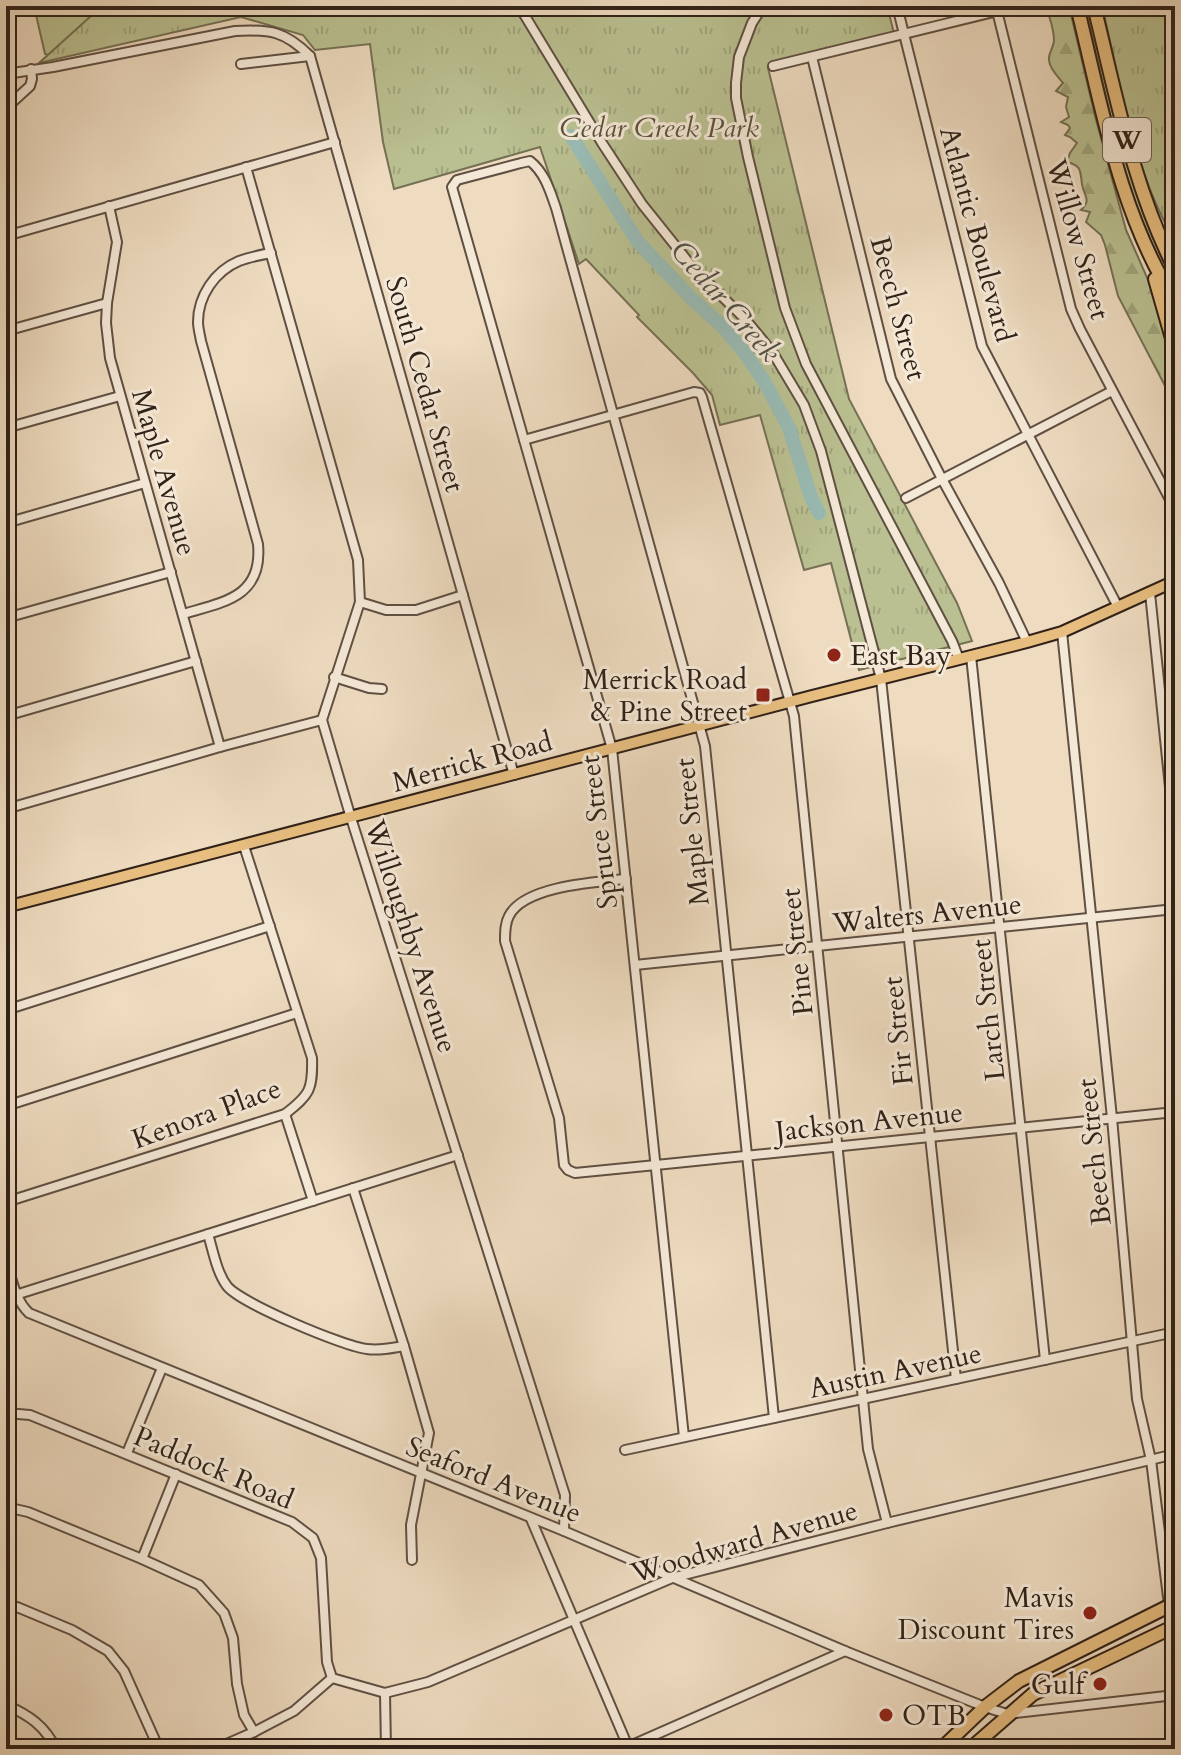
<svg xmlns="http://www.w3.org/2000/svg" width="1181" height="1755" font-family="Cardo,serif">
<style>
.grass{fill:#bac091;stroke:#757155;stroke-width:2}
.forest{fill:url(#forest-firs);stroke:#757155;stroke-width:2}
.park{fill:url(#park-tufts);stroke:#757155;stroke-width:2}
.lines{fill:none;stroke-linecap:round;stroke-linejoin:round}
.river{stroke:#99bbb4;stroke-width:14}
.minor-casing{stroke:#605043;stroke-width:12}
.major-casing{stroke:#302219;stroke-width:14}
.highway-casing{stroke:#302219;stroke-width:16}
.minor{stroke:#f4e8d6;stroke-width:8}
.major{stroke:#e7be80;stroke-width:10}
.highway{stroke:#e7be80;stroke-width:12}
.poi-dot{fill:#8f2418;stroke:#f4e8d6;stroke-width:3}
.labels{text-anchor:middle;stroke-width:6;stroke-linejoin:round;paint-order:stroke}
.shield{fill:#f4e8d6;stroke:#6b5d52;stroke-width:2}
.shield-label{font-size:26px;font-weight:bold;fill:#302219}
.park-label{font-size:28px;font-style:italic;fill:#59513d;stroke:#f4e8d6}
.street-label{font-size:28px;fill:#302219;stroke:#f4e8d6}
.poi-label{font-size:28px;fill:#302219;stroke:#f4e8d6;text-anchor:end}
.water-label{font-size:30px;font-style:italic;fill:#505048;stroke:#f4e8d6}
</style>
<defs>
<pattern id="forest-firs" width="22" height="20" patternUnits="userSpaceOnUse" patternTransform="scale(2)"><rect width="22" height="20" fill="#bac091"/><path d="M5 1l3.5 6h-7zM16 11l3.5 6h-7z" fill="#a0a57c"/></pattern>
<pattern id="park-tufts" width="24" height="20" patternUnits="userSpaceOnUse" patternTransform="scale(2)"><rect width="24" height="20" fill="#bac091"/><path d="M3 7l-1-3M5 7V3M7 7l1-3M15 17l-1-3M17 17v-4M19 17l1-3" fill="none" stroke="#a0a57c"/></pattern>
</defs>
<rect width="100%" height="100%" fill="#eedbc0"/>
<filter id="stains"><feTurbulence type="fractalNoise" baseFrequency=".0025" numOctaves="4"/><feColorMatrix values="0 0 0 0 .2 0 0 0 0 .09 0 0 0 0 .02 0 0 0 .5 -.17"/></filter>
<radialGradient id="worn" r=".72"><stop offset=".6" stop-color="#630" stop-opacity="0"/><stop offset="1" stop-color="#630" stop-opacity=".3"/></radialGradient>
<!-- grass -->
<g class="grass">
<path d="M34 6H52L53 8 63 6H102L51 56 45 54Z"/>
<path d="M1085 6H1089C1111 95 1128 203 1175 282V289C1125 209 1107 97 1085 6Z"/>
<path d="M12 16C15 32 19 45 12 61L6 63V17Z"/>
</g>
<!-- forest -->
<path class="forest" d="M1046 6H1069L1095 116 1126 230 1153 291 1167 335 1175 374V405L1118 296 1105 245 1101 235 1086 222 1090 212 1081 210C1092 199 1084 197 1082 184 1080 171 1082 166 1067 162L1070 153 1077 143 1070 137 1065 135 1070 128 1068 125 1061 122 1069 117 1066 107 1068 97 1056 91 1063 83C1058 77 1049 68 1049 60 1048 53 1054 47 1054 40 1054 28 1049 17 1046 6Z"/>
<!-- park -->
<g class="park">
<path d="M102 6H887L895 37 768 68 849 399 957 603 972 641 859 670 831 563 804 570 760 415 720 425 712 395 693 373 637 317 639 315 586 259 579 264 540 147 394 189 383 142 370 44 315 50 303 35 241 17 39 63Z"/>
<path d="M1102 6H1175V241C1133 171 1121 85 1102 6Z"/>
</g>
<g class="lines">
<!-- river -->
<path class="river" d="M571 136 638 242 691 298 722 326 744 352 764 381 789 428 811 497 819 513"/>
<!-- minor casing -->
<g class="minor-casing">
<g id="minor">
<path d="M519 6 602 143 642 204 694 269 746 320 773 353 804 405 821 451 881 679 956 1379"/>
<path d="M763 6 752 23 739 57 736 83V98L748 157 785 308 806 364 952 641 959 659"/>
<path d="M897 6 982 346 1118 607"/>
<path d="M997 11 1071 309 1080 329 1175 509"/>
<path d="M812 57 891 379 942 479 999 583 1027 642"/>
<path d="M241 64 310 56"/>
<path d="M773 66 1018 6"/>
<path d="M6 74 53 67 235 31C270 29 285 31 310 56L514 775"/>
<path d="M6 108 30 86 32 79 31 69"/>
<path d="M246 167 358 560 360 602 322 720 351 818 565 1495 564 1531"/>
<path d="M109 206 117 242 107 303 106 323 110 358 220 747"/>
<path d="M6 236 335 142"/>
<path d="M6 331 107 303"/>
<path d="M6 428 120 396"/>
<path d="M524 440 694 392 700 393 702 397 794 716 868 1449 887 1523"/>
<path d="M906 498 1112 391"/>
<path d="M6 523 145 483"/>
<path d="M1150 593 1175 836"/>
<path d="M360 602 386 610H416L463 595"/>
<path d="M183 614C224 602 263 597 258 544L201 341C200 335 198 328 198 322 198 296 215 271 239 261 249 257 260 255 271 253"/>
<path d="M6 618 171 572"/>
<path d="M1062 632 1112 1118 1137 1399 1151 1460 1169 1605 1175 1667"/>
<path d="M971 656 1045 1360"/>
<path d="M334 677 369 688 382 689"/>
<path d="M6 716 196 661"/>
<path d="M6 809 220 747 322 720"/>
<path d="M626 879C596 882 524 886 509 916 505 923 505 932 505 941L559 1118 564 1165 568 1170 575 1173 656 1165 1175 1112"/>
<path d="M635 965 1175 909"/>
<path d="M6 1010 270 926"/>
<path d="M6 1106 297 1013"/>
<path d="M285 1114 313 1201"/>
<path d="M353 1188 404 1346 429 1433 411 1525 412 1560"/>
<path d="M6 1202 285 1114C310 1095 313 1089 312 1058L244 846"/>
<path d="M208 1234C213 1251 217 1273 227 1286 240 1303 345 1347 367 1349 380 1351 392 1348 404 1346"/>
<path d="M6 1261C12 1279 15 1300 29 1313L564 1531 845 1651 985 1707 1007 1714 1175 1695"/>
<path d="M6 1298 458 1155"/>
<path d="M6 1413 30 1415 292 1522 313 1538 321 1558 327 1662 332 1678"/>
<path d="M684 1437 612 749 452 187 457 180 521 163 530 161C545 173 550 191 556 208L705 746 774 1418"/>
<path d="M625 1450 1175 1332"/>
<path d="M127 1453 162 1368"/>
<path d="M6 1507 28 1512 142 1559 199 1585 224 1613 233 1638 237 1684 244 1715 254 1732"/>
<path d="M531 1519 629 1749"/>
<path d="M142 1559 176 1474"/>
<path d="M6 1604 17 1607 72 1630 108 1651 124 1671 159 1749"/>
<path d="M385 1693 386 1749"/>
<path d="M6 1705C29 1715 45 1726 56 1749"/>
<path d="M215 1749 254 1732 294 1711 332 1678 385 1693 428 1682 672 1578 887 1523 1175 1454"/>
<path d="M623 1749 845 1651"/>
</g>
</g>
<!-- major casing -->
<g class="major-casing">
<path id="major" d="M6 907 812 696 1027 642 1062 632 1175 581"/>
</g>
<!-- highway casing -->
<g class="highway-casing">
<g id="highway">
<path d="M1077 6C1102 107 1119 213 1175 301"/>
<path d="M1094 6C1116 95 1133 187 1175 269"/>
<path d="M1155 279 1175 349"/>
<path d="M941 1749 985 1707 1019 1681 1175 1603"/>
<path d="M970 1749 1033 1694 1175 1626"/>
</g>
</g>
<!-- minor -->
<use href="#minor" class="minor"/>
<!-- major -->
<use href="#major" class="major"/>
<!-- highway -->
<use href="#highway" class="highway"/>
</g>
<!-- markers -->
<g class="poi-dot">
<circle cx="834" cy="655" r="8"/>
<rect x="755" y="687" width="16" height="16" rx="4"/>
<circle cx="1090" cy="1613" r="8"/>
<circle cx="1100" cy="1684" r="8"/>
<circle cx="886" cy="1715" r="8"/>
</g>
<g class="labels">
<!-- shield labels -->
<rect class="shield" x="1103" y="118" width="48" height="44" rx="6"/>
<g class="shield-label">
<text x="1127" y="149">W</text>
</g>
<!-- park labels -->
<g class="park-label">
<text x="659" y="137">Cedar Creek Park</text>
</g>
<!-- street labels -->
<g class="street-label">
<text transform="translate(978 234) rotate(75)" y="10">Atlantic Boulevard</text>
<text transform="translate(1079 239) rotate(74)" y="10">Willow Street</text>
<text transform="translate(899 308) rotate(75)" y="10">Beech Street</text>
<text transform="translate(426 384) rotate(74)" y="10">South Cedar Street</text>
<text transform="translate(165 472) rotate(74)" y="10">Maple Avenue</text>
<text transform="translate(472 761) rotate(-15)" y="10">Merrick Road</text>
<text transform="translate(598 832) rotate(-97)" y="10">Spruce Street</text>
<text transform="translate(691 832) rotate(-96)" y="10">Maple Street</text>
<text transform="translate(927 913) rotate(-6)" y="10">Walters Avenue</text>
<text transform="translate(412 936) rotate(72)" y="10">Willoughby Avenue</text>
<text transform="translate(796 952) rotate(-96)" y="10">Pine Street</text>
<text transform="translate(987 1010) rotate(-96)" y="10">Larch Street</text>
<text transform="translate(897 1031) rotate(-96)" y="10">Fir Street</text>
<text transform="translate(206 1113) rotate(-20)" y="10">Kenora Place</text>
<text transform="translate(869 1121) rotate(-6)" y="10">Jackson Avenue</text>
<text transform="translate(1093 1152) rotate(-96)" y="10">Beech Street</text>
<text transform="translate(895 1370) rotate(-12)" y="10">Austin Avenue</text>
<text transform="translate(214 1467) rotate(23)" y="10">Paddock Road</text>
<text transform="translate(494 1479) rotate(22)" y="10">Seaford Avenue</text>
<text transform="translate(744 1541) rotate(-16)" y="10">Woodward Avenue</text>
</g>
<!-- poi labels -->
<g class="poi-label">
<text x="850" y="665" text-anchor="start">East Bay</text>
<text x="747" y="689">Merrick Road<tspan x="747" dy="32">&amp; Pine Street</tspan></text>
<text x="1074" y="1607">Mavis<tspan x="1074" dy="32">Discount Tires</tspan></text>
<text x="1084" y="1694">Gulf</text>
<text x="902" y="1725" text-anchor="start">OTB</text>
</g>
<!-- water labels -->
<g class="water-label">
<text transform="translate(726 301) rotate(49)" y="10">Cedar Creek</text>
</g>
</g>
<!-- margin -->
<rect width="1181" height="1755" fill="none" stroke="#eedbc0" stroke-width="32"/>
<rect x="8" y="8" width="1165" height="1739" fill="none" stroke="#302219" stroke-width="4"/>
<rect x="16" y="16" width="1149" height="1723" fill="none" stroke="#302219" stroke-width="2"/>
<rect width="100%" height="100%" filter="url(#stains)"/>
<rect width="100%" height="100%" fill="url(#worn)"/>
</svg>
